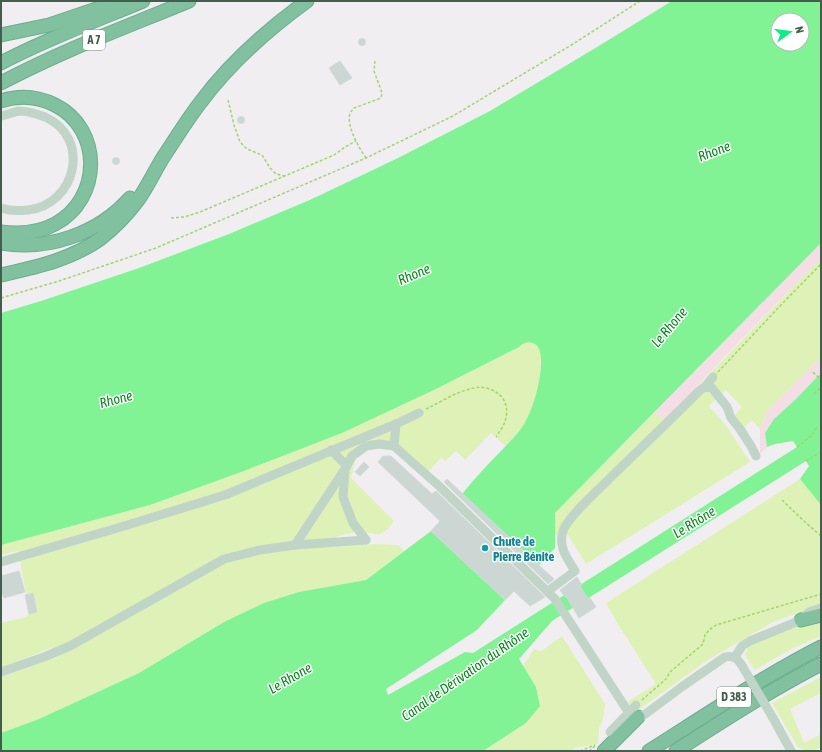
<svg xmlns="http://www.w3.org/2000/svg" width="822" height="752" font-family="'Asap Condensed',sans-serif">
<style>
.green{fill:#def2b8}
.sand{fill:#f4dde5}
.water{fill:#81f395;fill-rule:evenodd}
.building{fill:#ccd6d3;stroke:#d1dad7}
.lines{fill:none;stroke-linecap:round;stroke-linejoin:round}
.highway-casing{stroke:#6cad8c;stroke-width:15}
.path{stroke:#a3d36d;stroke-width:1.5;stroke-dasharray:3 2;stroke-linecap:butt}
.minor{stroke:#c0d4c8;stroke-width:9}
.highway{stroke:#81c1a0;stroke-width:13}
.minor-bridge{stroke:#c0d4c8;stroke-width:9}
.culture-dot{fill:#0f9aa8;stroke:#fff;stroke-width:1.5}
.labels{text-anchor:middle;stroke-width:3;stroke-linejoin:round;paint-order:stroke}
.shield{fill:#fff;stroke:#7c8e84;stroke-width:1}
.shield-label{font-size:12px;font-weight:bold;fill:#445d4f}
.culture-label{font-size:13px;font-weight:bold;fill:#0d838f;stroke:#fff;text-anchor:start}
.water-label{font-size:14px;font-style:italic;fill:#058a1c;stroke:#fff}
</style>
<rect width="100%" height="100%" fill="#f1eef1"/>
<!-- green -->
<g class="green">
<path d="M821 258V357L767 412 760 429 752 420 744 428 734 416 742 407 726 390 709 406 725 424 750 462 586 564 568 535H555V513L655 412 665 420Z"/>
<path d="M526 342C532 342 536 343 539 348 541 351 541 354 541 357 541 376 539 395 531 411 528 417 524 425 520 430 516 436 510 441 505 446L491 433 465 460 456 451 445 461 441 458 428 472 403 448 380 447 368 450 356 458 351 478 394 521 388 529 379 535C364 531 350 532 336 537V547L374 544 399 545 404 551 366 580 299 592 224 622 139 673 39 719 1 733V677L58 657 53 647 16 662 1 667V623L26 617 29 614 37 612 33 593H26L18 551 1 555V544L150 505 244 471 342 433 436 389 519 347 523 343Z"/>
<path d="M800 479 821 505V605L773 622 708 660 641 708 633 706 627 702 656 684 616 621 606 603Z"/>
<path d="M821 618V636L791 649 755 670 749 662 745 655 748 647 771 636Z"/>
<path d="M562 636 605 704 603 720 599 728 598 744 575 748 570 751H483L526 723 539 706 536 687 523 666 534 649 541 651Z"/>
<path d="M821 677V693L790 709 804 743 821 734V747C812 752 807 752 798 747L772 703Z"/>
</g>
<!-- sand -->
<g class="sand">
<path d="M821 243V258L730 351 665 420 655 412Z"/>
<path d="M821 357V373L796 399 774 419 765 433 767 447 760 454V429L767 412Z"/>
</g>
<!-- water -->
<g class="water">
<path d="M672 1H821V243L555 513V548L539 565 462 494C474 479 487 465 501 451 507 444 514 438 520 430 524 425 527 418 530 412 536 399 550 349 533 343 527 341 523 343 519 347L436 389 342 433 244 471 150 505 1 545V313L41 301 139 268 229 234 312 199 398 158 490 111 597 47ZM778 20H802V44H778Z"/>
<path d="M821 373V505L800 479 809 466 806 461 552 621 519 659 536 687 540 706 526 723 483 751H1V733L39 719 139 673 224 622 264 603 299 592 366 580 431 531 505 600 477 630 386 689 388 695 465 652 473 653 797 447 793 441 775 444 767 447 765 433 774 419 796 399Z"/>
</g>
<!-- building -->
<g class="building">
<circle cx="362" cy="42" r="3.5"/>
<path d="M340 61 352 78 340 85 329 68Z"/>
<circle cx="241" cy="120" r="3.5"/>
<circle cx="116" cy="161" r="3.5"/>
<path d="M383 456H391L432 494 436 491 545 597 530 606 514 591 505 600 431 531 440 521 378 462Z"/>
<path d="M364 462 369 467 360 476 355 472Z"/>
<path d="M447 479 543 569 554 579 548 584 444 482Z"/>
<path d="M19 571 25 592 4 598 2 593H1V576Z"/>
<path d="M577 577 582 585 580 586 588 599 590 598 596 607 579 618 566 596 565 597 560 590Z"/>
<path d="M33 593 37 612 29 614 25 595Z"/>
</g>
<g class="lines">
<!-- highway casing -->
<g class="highway-casing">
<g id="highway">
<path d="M1 35 49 25 120 1"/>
<path d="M1 63C46 39 95 21 143 1"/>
<path d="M1 83C61 51 126 27 189 1"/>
<path d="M1 101C19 95 37 96 55 105 103 129 102 199 55 224 39 233 19 234 1 232"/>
<path d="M1 243C48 251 98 234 130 198"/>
<path d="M1 275C36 267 70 260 100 239 114 228 127 215 138 200 148 186 155 170 164 156 176 138 187 120 200 103 229 64 267 30 307 1"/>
<path d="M801 620 821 615"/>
<path d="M604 751 638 717"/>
<path d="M649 751C706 715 761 678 821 647"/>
<path d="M676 751C724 720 771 690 821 664"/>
</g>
</g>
<!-- path -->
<g class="path">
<path d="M228 100 234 125 240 142 247 149 262 155 270 168 276 174 285 176"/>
<path d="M366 158C359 148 346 126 350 113 351 111 353 110 354 108L381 98 382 93 374 71 375 61"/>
<path d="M171 218 184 217 200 212 334 155 345 147 356 141"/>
<path d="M1 298 59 281 156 248 366 158 453 116 573 44 640 1"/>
<path d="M718 372 780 306 821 264"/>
<path d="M813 372 821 380"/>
<path d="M814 394 821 387"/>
<path d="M426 409C441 402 457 391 474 388 481 386 487 388 492 390 506 396 510 410 504 424 502 428 499 433 496 437"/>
<path d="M797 447 811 436 818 426"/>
<path d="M806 461 821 452"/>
<path d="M782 500 806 523 821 536"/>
<path d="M642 700 666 679 670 672 703 644 705 635 709 630 716 625 821 594"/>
<path d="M580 751 595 745"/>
<path d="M589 751 595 746"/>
</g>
<!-- minor -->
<g class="minor">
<path d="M1 116C7 115 13 112 19 111 28 111 37 114 45 117 92 138 76 205 28 210 19 211 10 211 1 208"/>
<path d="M705 387 713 377"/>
<path d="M394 446 396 424"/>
<path d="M331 450 347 466"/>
<path d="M345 471 343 497 353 523 366 540"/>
<path d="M295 545 345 469 352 456 366 446 379 444 394 446 439 486 555 599 629 713 638 717 644 715 683 686 725 657C733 655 737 658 741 664"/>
<path d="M1 562 121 527 225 495 396 424 419 413"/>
<path d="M548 591 575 571C567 558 558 547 563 531 567 518 596 492 607 481 637 451 669 422 699 391L705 387 712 388 727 407 731 418 740 429 751 446 756 456"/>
<path d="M735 657 742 646 750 641 801 620 809 612 821 608"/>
<path d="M1 672 44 657 70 646 224 559 260 550 295 545 366 540"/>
<path d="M773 718 791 751"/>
<path d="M610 732 636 705"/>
</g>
<!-- highway -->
<use href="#highway" class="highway"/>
<!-- minor-bridge -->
<path class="minor-bridge" d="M741 664 773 718"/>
</g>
<!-- markers -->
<circle class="culture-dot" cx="485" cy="548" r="4"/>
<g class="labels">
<!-- shield labels -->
<g class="shield">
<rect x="83" y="30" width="22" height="20" rx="3"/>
<rect x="717" y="687" width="34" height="20" rx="3"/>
</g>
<g class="shield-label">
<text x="94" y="44">A 7</text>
<text x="734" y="701">D 383</text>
</g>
<!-- culture labels -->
<g class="culture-label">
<text x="493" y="546">Chute de<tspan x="493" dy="15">Pierre Bénite</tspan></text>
</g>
<!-- water labels -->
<g class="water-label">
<text transform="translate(714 151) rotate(-21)" y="5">Rhone</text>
<text transform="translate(414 274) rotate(-23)" y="5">Rhone</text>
<text transform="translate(669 327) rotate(-50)" y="5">Le Rhone</text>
<text transform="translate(116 399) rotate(-15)" y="5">Rhone</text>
<text transform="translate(694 522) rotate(-32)" y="5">Le Rhône</text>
<text transform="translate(465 674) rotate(-35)" y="5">Canal de Dérivation du Rhône</text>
<text transform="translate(290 678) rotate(-30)" y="5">Le Rhone</text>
</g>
</g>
<!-- border -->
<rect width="822" height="752" fill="none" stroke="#445d4f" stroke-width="4"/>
<!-- north arrow -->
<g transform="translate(790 32) rotate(76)"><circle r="19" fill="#ffffff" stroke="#b4beb9"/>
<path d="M0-3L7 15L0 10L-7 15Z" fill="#0aee83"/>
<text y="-6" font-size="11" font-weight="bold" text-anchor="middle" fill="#445d4f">N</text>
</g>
</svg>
